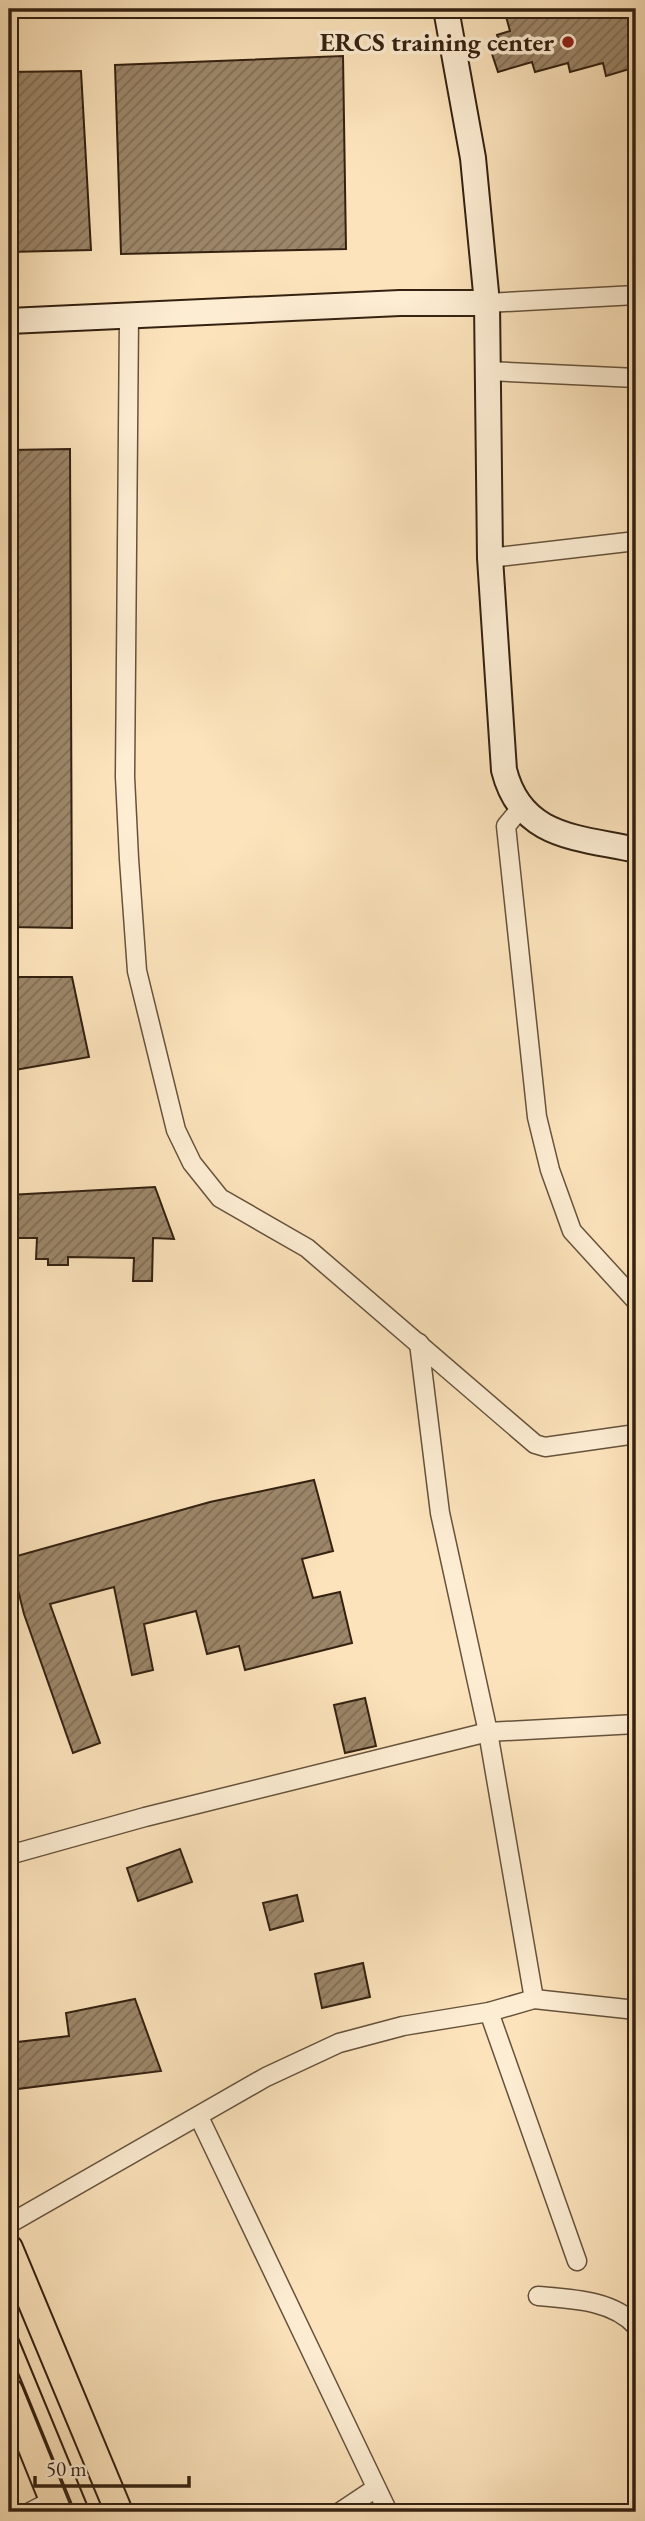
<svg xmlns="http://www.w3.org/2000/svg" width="645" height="2521" font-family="'EB Garamond',serif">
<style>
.building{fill:url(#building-hatch);stroke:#342111;stroke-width:2}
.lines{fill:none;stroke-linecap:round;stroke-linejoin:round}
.street-casing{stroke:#66523c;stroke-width:21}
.secondary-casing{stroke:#342111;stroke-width:28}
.primary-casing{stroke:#342111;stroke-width:30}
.street{stroke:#fdedd3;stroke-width:18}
.secondary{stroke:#fdedd3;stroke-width:24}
.primary{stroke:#fce3bb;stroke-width:26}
.tram{stroke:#342111;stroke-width:2}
.poi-dot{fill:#8f2418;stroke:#fdedd3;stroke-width:2.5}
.labels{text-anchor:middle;stroke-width:7;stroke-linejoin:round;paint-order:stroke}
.poi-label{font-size:26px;font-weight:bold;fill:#342111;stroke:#fdedd3;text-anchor:end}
</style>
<defs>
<pattern id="building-hatch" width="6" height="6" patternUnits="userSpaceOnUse" patternTransform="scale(1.75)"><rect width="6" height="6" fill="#9c8669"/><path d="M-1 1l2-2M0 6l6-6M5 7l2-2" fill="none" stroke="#806d55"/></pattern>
</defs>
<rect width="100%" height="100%" fill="#fce3bb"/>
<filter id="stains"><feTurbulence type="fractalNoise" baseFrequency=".00286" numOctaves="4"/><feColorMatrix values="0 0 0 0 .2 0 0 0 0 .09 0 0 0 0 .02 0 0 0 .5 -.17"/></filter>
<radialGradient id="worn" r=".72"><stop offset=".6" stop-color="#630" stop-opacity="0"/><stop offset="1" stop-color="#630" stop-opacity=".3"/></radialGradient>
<!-- building -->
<g class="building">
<path d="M504 9H599V15L630 9 636 29V67L606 76 603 63 570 72 568 63 535 72 532 62 498 72 490 48 500 45 497 35 510 31Z"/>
<path d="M343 56 346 249 121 254 115 65Z"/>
<path d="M81 71 91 250 9 252V72Z"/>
<path d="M70 449 72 928 9 927V450Z"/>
<path d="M9 977H72L89 1057 9 1071Z"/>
<path d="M155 1187 174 1239 153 1238 152 1281H133L134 1258 68 1257V1265H48V1259H36L37 1238H9V1195Z"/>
<path d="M314 1480 333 1551 302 1559 313 1598 340 1592 352 1643 245 1670 239 1646 207 1654 196 1611 144 1624 153 1670 132 1675 114 1587 50 1604 100 1743 73 1753 24 1614 10 1558 210 1502Z"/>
<path d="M365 1698 376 1746 345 1753 334 1705Z"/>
<path d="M180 1849 192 1882 138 1901 127 1868Z"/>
<path d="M297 1895 303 1921 270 1930 263 1903Z"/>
<path d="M363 1963 370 1997 322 2008 315 1974Z"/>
<path d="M135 1999 161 2071 9 2090V2043L69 2036 66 2013Z"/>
</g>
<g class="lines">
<!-- street casing -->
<g class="street-casing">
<g id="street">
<path d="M487 303 636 295"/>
<path d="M129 316 125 777 129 859 137 971 176 1130 192 1163 220 1198 307 1248 535 1444 545 1447 636 1434"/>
<path d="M487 371 636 378"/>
<path d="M490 558 636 541"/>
<path d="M520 809 506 826 537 1117 550 1170 572 1231 636 1301"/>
<path d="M419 1343 440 1513 488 1732 534 1999"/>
<path d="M9 1855 145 1817 488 1732 636 1724"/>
<path d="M489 2012 577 2261"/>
<path d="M199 2117 388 2512"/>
<path d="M9 2224 266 2077 339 2043 403 2026 489 2012 534 1999 636 2010"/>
<path d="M538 2296C572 2299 613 2300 636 2326"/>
<path d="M30 2512 53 2500"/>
<path d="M340 2512 376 2488"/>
</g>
</g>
<!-- secondary casing -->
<g class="secondary-casing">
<g id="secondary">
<path d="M446 9 473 158 487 303 490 558 504 770C521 838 577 837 636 850"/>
<path d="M9 321 400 303H487"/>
</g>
</g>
<!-- primary casing -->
<g class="primary-casing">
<g id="primary">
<path d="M9 2248 119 2512"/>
<path d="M9 2391 58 2512"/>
</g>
</g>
<!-- street -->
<use href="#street" class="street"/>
<!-- secondary -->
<use href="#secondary" class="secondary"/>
<!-- primary -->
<use href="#primary" class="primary"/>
<!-- tram -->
<g class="tram">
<path d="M9 2316 90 2512"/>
<path d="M9 2351 75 2512"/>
</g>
</g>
<!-- markers -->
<circle class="poi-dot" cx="568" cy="42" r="7"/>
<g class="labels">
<!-- poi labels -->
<g class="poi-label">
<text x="554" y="51">ERCS training center</text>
</g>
</g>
<!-- margin -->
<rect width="645" height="2521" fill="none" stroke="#fce3bb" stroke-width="35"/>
<rect x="10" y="10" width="624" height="2500" fill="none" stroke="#342111" stroke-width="3.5"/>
<rect x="18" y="18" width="610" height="2486" fill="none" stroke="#342111" stroke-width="2"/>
<!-- scale -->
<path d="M35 2476v10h154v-10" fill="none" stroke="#342111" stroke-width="3.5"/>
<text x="46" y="2476" font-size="21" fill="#342111" stroke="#fdedd3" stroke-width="5" paint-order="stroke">50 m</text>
<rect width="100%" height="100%" filter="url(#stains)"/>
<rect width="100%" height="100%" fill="url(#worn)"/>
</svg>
